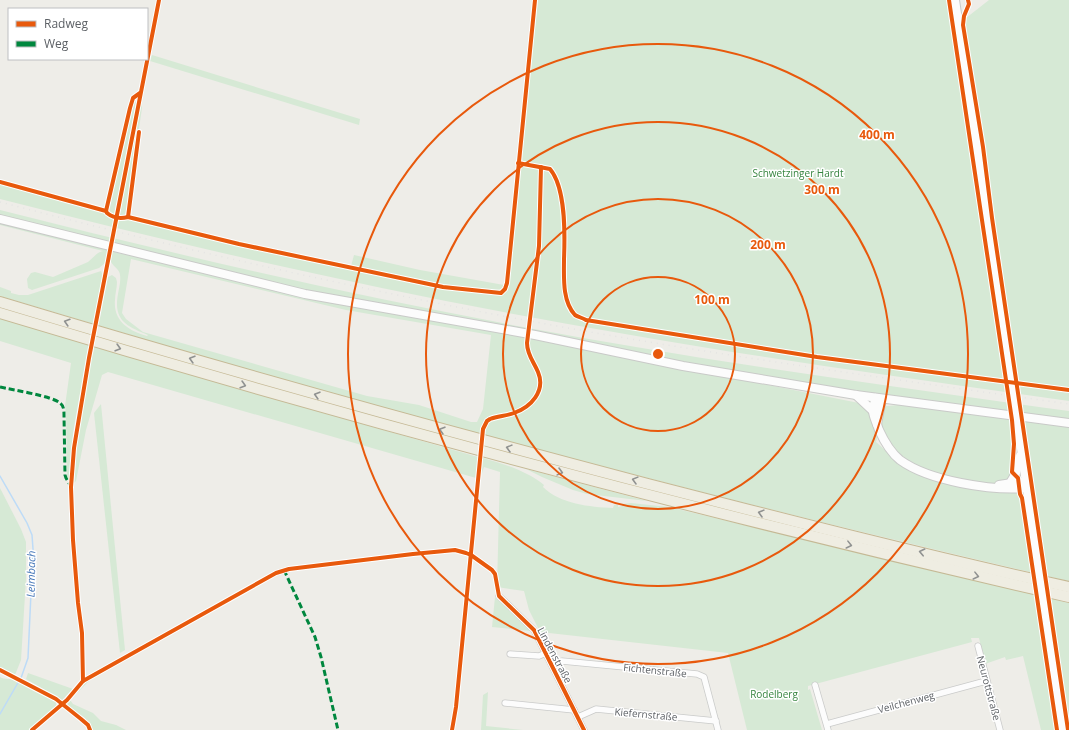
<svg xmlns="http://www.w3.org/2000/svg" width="1069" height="730" font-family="'Open Sans',sans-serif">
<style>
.green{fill:#d6e9d5;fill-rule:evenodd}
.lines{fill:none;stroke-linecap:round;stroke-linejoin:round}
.stream{stroke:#bddbf7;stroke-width:1.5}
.street-casing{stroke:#cacbca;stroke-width:7}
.secondary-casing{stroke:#c9cac8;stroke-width:10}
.highway-casing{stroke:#c5b995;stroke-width:12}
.street{stroke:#fcfcfc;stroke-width:5.5}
.secondary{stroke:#fcfcfc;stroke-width:8}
.highway{stroke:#efede2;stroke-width:10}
.rail{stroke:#e4e4e3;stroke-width:1.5;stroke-dasharray:1 5;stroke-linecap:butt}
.secondary-bridge-casing{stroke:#c9cac8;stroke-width:10;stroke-linecap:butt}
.secondary-bridge{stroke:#fcfcfc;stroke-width:8}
.quiet{stroke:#00873e;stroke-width:3;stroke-dasharray:6 3;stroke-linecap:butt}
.cycleway-casing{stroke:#fff;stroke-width:6}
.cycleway{stroke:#e8590c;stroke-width:4}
.oneway{stroke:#909291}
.ring{fill:none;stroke:#e8590c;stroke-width:2}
.labels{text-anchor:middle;stroke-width:3;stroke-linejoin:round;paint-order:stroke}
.park-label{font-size:10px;fill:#36843f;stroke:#fff}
.street-label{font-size:10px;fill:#5d6166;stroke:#fff}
.water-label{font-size:11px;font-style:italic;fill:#4778b9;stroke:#fff}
.centre{fill:#e8590c;stroke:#fff;stroke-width:2}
.ring-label{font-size:12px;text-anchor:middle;font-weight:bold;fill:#e8590c;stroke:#fff;stroke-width:3;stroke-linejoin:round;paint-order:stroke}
</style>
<rect width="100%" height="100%" fill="#eeede8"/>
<!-- green -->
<g class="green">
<path d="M538 0H948L1005 383 1018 385 977 97 965 24 966 18 989 0H1069V401C921 380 773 360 625 334 415 298 207 252 0 199V183L87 207 103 213 112 218 123 220 131 219 241 245 442 288 496 295 502 294 506 289 511 263 520 171C524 166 524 162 521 157Z"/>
<path d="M955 26 982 205 980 207 954 27Z"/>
<path d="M152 55 360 119 359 125 150 61Z"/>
<path d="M141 96 142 108 127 210 125 215 119 217Z"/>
<path d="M134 101 136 102 115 216 111 214 109 209Z"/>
<path d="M0 210C173 254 347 294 523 327 704 361 887 386 1069 411V421L750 376 302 290 0 217Z"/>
<path d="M0 222 118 253 526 337V341L529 342 530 338 859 403C862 405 866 408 868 412 873 419 879 434 876 442L905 468 1016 491 1022 499 1032 569 1045 572 1023 421 1069 426V581C873 536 678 487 484 435L483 432 480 434 268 376 0 296V287L11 291V293L19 295H28L101 271 103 276 93 322 99 323 108 277 112 275 116 278 117 282C117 288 115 294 115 300 113 321 129 331 147 336L148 335C127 326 113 321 118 294 119 288 121 281 120 275 120 270 114 267 111 262V254L108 253 105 263 99 268 32 290 28 288 27 279 31 273 35 272 53 277 88 262C93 258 97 252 103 251L0 225ZM131 259 346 310 491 335 483 409 477 422H471L419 405 367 396 143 332 126 319 122 313Z"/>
<path d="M354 255 420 270 504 285 501 289 494 291 443 285 351 266Z"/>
<path d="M0 306 316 398 315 401 0 309Z"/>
<path d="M0 318 184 373 478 457 479 459 476 478 108 372 102 375 86 430 76 481 74 483 78 426 89 366 94 350 88 347 73 433 71 478 68 479 67 476 66 415 65 406 71 363 0 341Z"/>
<path d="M101 404 125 650 120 653 94 413Z"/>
<path d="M898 405 1011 419 1014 445 1012 476C999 490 973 482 957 478 928 471 898 463 885 433 883 429 880 424 881 419 881 415 883 411 884 407L887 406Z"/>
<path d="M1021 422 1022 426 1041 558Z"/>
<path d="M483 458C504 464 527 471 544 485L543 487C560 504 590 507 613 508L614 505H618V507L622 506V504L631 503 669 507 1069 603V730L1050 602 1037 599 1056 730H1041L1023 656 1006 660 1005 657 985 664 979 638H971L972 642 808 686V690L810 689 822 730H747L728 653 540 632 529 610 524 591 497 587 500 472 484 467 480 479H479L481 459 483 460Z"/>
<path d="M526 469 647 501 587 494 573 490 542 477Z"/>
<path d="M0 488 21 529 26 542V579L21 660 15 675 0 668Z"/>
<path d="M495 597 529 628 531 631 492 627Z"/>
<path d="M1039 608 1059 730H1058Z"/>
<path d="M28 673 73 689 62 700 26 679Z"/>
<path d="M0 677C5 680 10 678 16 680 25 683 49 695 56 702V706L30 730H0Z"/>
<path d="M90 679V680L70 700 73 704 93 713 101 721 116 725 126 730H93L85 718 69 707 67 704C72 694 81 685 90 679Z"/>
<path d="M488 692 486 726 523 730H481L483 695Z"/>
</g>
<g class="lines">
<!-- stream -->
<g class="stream">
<path d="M0 476 27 523 32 535 33 549 28 658 21 678"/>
<path d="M0 714 19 681"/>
</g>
<!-- street casing -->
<g class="street-casing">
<g id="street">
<path d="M499 596 534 630 584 730"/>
<path d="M978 646 1000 730"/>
<path d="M510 654 539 656 546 653"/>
<path d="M552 664 562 661 697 674 704 677 718 730"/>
<path d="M815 685 828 730"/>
<path d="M505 703 574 710"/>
<path d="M578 717 596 709 716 721"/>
<path d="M827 724 986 681"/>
</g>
</g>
<!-- secondary casing -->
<g class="secondary-casing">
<g id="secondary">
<path d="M955 0 1010 375"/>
<path d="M0 219 305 294 535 335 683 366 856 395 1069 423"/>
<path d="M856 395 872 410"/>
<path d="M876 398C870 413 874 415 879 430 884 441 890 452 900 460 929 481 991 491 1027 488"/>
<path d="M1017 421 1038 565"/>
<path d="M877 424 882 399"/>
<path d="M1010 483 1016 473 1020 456"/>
<path d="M999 485 1019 482H1026"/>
<path d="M1045 606 1063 730"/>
</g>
</g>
<!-- highway casing -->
<g class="highway-casing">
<g id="highway">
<path d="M0 302C215 367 431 427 648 484 788 520 928 556 1069 587"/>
<path d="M0 313C353 420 709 515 1069 597"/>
</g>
</g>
<!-- street -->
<use href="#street" class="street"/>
<!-- secondary -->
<use href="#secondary" class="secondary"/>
<!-- highway -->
<use href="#highway" class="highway"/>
<!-- rail -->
<path class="rail" d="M0 202C207 256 415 302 625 338 773 363 921 383 1069 404"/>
<!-- secondary-bridge casing -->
<g class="secondary-bridge-casing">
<g id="secondary-bridge">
<path d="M1010 375 1017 421"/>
<path d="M1038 565 1045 606"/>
</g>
</g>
<!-- secondary-bridge -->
<use href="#secondary-bridge" class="secondary-bridge"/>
<!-- quiet -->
<g class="quiet">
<path d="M0 387C13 390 52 396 60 403 64 406 64 411 64 415L65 475 66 478 70 485"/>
<path d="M284 570 315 637 321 657 338 730"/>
</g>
<!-- cycleway casing -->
<g class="cycleway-casing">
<g id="cycleway">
<path d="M949 0 1012 420 1014 444 1012 472 1018 478 1020 494 1022 498 1057 730"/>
<path d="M968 0 969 4 964 16 963 25 983 147 992 218 1068 730"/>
<path d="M518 163 550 169C566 188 565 234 564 259 564 277 562 301 575 315 578 317 583 318 586 320L817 357 1069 390"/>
<path d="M0 182 106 211 107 213C113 218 120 219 128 217L239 244 443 287 501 293 505 289 507 283 535 0"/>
<path d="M106 211 130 108 133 98 140 93"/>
<path d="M128 217 139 132"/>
<path d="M0 670 56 699 81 719 88 725 90 730"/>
<path d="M83 681 82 633 78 603 73 540 71 487 74 448 89 358 159 0"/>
<path d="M32 730 67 700 83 681 276 573 289 569 413 554 455 550 466 553 471 555 492 570 495 574 499 596 534 630 584 730"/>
<path d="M452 730 456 707 483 429 487 421 490 419C498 416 506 416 514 413 531 407 546 391 538 372 534 362 527 355 527 343L539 246 541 167"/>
</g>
</g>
<!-- cycleway -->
<use href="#cycleway" class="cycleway"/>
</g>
<!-- one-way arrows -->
<defs><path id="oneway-chevron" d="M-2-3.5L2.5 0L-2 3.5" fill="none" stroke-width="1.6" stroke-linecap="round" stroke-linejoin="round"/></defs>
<g class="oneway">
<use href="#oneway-chevron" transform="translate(67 322) rotate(-163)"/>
<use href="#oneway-chevron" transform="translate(118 348) rotate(16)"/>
<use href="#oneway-chevron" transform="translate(192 359) rotate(-164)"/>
<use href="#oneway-chevron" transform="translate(243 385) rotate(16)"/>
<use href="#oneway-chevron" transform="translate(317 395) rotate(-164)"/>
<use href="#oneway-chevron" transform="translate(442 430) rotate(-164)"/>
<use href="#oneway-chevron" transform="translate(509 448) rotate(-165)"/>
<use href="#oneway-chevron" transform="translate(560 472) rotate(15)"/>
<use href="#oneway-chevron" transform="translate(635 480) rotate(-165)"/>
<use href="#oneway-chevron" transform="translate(761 513) rotate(-165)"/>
<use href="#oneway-chevron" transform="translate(849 545) rotate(14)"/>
<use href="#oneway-chevron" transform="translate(922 552) rotate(-167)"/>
<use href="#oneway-chevron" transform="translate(976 576) rotate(14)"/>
</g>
<!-- distance rings -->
<g class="ring">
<circle cx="658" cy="354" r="77"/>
<circle cx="658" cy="354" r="155"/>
<circle cx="658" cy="354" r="232"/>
<circle cx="658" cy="354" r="310"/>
</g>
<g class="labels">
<!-- park labels -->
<g class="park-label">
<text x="798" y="177">Schwetzinger Hardt</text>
<text x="774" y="698">Rodelberg</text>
</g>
<!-- street labels -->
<g class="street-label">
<text transform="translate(555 655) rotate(62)" y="4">Lindenstraße</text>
<text transform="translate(655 670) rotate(6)" y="4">Fichtenstraße</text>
<text transform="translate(989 688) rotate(75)" y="4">Neurottstraße</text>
<text transform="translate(906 702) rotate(-15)" y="4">Veilchenweg</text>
<text transform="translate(646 714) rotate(5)" y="4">Kiefernstraße</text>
</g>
<!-- water labels -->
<g class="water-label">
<text transform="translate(31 574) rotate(-89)" y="4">Leimbach</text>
</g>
</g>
<circle cx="658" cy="354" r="6" class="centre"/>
<g class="ring-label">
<text x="877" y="139">400 m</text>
<text x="822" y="194">300 m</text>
<text x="768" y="249">200 m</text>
<text x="712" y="304">100 m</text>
</g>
<!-- legend -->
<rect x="8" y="8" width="140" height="52" fill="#ffffff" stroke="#bec0c2"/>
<rect x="16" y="21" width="20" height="6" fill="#e8590c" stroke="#bec0c2"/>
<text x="44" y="28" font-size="12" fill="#5d6166">Radweg</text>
<rect x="16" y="41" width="20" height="6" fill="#00873e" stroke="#bec0c2"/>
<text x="44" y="48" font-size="12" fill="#5d6166">Weg</text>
</svg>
